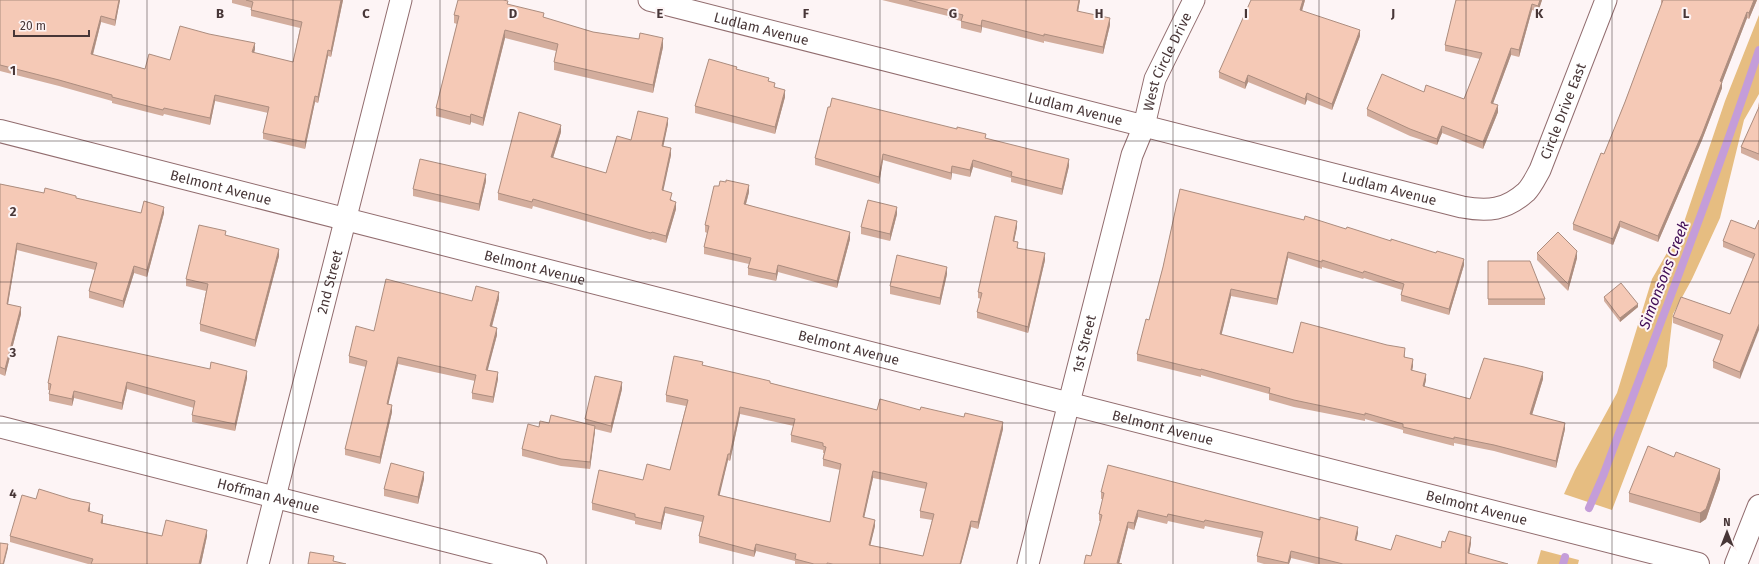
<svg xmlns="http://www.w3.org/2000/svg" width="1759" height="564" font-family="'Fira Sans',sans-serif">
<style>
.green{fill:#e6bd81}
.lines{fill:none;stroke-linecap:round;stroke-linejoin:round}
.stream{stroke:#c49dd9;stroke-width:8}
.minor-casing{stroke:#916c6e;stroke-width:23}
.tertiary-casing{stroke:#916c6e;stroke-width:24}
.secondary-casing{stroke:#916c6e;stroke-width:24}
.minor{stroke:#fff;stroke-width:21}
.tertiary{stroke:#fff;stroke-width:22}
.secondary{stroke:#fff;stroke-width:22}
.wall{fill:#d3ad9d;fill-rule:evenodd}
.shaded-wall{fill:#ac8d7f}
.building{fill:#f5c9b6;stroke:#ac8d7f;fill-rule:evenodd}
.grid{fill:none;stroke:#473637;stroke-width:1;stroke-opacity:0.55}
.labels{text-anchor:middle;stroke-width:4;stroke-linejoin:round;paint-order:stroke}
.street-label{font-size:14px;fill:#473637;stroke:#fdf4f5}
.water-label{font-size:15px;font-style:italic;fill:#410d56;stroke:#fdf4f5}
.grid-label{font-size:13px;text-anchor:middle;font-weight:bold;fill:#473637;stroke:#fdf4f5;stroke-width:4;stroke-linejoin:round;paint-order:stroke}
</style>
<rect width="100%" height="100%" fill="#fdf4f5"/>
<!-- green -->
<g class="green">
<path d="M1759 15V94L1744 120 1720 218 1692 279 1673 314 1667 366 1612 510 1564 494 1575 470 1617 393 1652 279 1683 225 1725 101Z"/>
<path d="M1541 550 1579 560 1578 564H1537Z"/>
</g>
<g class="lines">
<!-- stream -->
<g class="stream">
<path d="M1589 508 1603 476C1656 334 1711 193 1759 50"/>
<path d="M1563 564 1565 557"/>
</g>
<!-- minor casing -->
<g class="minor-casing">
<g id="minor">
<path id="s1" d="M649 0 1462 207C1488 212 1506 210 1526 192 1532 186 1536 177 1540 170L1606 0"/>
<path id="s2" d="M0 427 536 564"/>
<path id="s3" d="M258 564 401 0"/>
<path id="s4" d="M1028 564 1132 155 1144 126 1155 79 1194 0"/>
</g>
</g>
<!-- tertiary casing -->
<g class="tertiary-casing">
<g id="tertiary">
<path id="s5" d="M0 131 1698 564"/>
</g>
</g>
<!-- secondary casing -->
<g class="secondary-casing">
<path id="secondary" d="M1736 564 1759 506"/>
</g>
<!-- minor -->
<use href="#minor" class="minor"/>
<!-- tertiary -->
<use href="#tertiary" class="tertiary"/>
<!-- secondary -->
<use href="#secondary" class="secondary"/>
</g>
<!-- wall -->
<g class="wall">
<path d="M0 0H120L115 26 101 22 93 55 145 69 170 60 255 49 254 53 293 62 300 28 251 16V8L232 3V0H343L331 57 328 56 318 103 315 102 305 149 263 139V133L268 113 215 101 210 125 164 114 163 116 155 114 112 103V101L59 86 0 71Z"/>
<path d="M882 0H1080L1078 11 1110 25 1103 54 1044 41V43L982 27 981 33 961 28V21L948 18V16Z"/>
<path d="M1305 0 1302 11 1360 36 1332 110 1307 100 1305 105 1248 82 1245 89 1219 78V72Z"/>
<path d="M1456 0H1542L1538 12 1532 10 1519 57 1511 55 1493 103 1498 112 1483 149 1442 133 1437 145 1410 136 1367 116V109L1424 92 1464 99 1480 59 1445 51V45Z"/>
<path d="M1661 0H1757L1749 19 1747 18 1722 82V88L1702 140 1658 242 1620 227 1613 245 1573 230V224L1604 154 1625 102 1661 5Z"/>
<path d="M508 5 544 18 593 32 663 47 653 93 554 70V62L556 51 505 38 483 126 471 122 470 125 436 116V108L457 24 454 23V15Z"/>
<path d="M737 69 769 81 785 97 775 134 695 113V106Z"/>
<path d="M1759 102V161L1741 153V147L1758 110V106Z"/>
<path d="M668 124 663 146 671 155 663 190 672 200 676 209 666 243 652 239 651 240 533 206 532 209 498 200V193L561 132 553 158 606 173 631 140Z"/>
<path d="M986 138 1069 166 1062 195 1011 182V178L973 167 970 177 952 173 951 180 883 160 879 184 815 165V158Z"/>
<path d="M486 181 479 211 413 196V189Z"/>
<path d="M0 184 44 193 76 198 141 213H164L147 277 134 273 123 308 89 298V291L95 270 17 250 8 304 21 314 5 376 0 374Z"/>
<path d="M1180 189 1464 265 1449 315 1401 301V295L1402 290 1364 278 1363 279 1322 267V269L1288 258 1277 305 1231 296 1221 335 1293 353 1405 354V357L1413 366 1412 370 1426 380 1424 387 1470 399 1543 379 1532 415 1565 429 1556 468 1494 451 1454 443V446L1403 433V430L1365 419V421L1294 407 1269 400V394L1201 375V377L1137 361V354L1149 320 1163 267Z"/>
<path d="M749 192 746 204 850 239 837 288 778 272 776 281 748 275V268L749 264 704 254V247L707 233 705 232V225Z"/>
<path d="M897 214 890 241 861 234V227Z"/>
<path d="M1759 220 1740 379 1713 368V361L1721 341 1673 323V317L1730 314 1753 259 1723 247V241L1755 229Z"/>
<path d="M1017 227 1014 241 1018 248 1045 260 1028 333 977 318V312L981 299 978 298V292Z"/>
<path d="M226 236 279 256 255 347 200 331V324L206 291 186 286V279Z"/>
<path d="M1537 253 1577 258 1568 291 1537 260Z"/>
<path d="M1488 261 1545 299V305H1488Z"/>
<path d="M947 274 940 305 890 294V286Z"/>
<path d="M1604 297 1638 307 1620 322 1604 301Z"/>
<path d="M499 299 492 327 497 335 487 371 498 379 493 403 472 399V393L475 381 398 364 388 404 392 412 380 464 345 455V449L366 367 349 363V356L374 331 472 301Z"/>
<path d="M703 365 770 383 877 410H920L1003 429 978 529 971 527 961 564H795V561L756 551 754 557 699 543V536L702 522 665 513 661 530 635 524V521L592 510V503L643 480 670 470 686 406 666 402V395ZM740 414 794 426 791 435V442L823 450V453H824L823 459V466L840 470 830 522 719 495 728 460 730 461ZM873 478 926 489 920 511V518L932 520 923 556 870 545 875 526 864 517Z"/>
<path d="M247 378 235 431 192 422V415L194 408 127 389 122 410 74 398 72 406 49 401V394L50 390H48V383Z"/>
<path d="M622 389 611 433 595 429 590 469 561 466 522 456V449L539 427 549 423H585V419Z"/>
<path d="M424 479 418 504 384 496V489Z"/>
<path d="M1720 479 1706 519 1700 523 1629 502V493Z"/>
<path d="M1101 492 1358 533 1356 540 1391 550 1441 548 1445 542 1471 543 1469 554 1508 564H1316L1291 558 1289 564H1264L1257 562V556L1261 538 1205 526 1204 529 1168 521 1167 524 1138 517 1134 530 1128 528 1119 563 1091 556 1101 521H1099V514L1103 499H1101Z"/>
<path d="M36 499 90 509 89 512 103 521V523L162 536H207L201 564H88L10 542V536Z"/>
</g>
<!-- shaded-wall -->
<g class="shaded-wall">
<path d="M119 0H120L115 26V20Z"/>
<path d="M341 0H343L331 57V51Z"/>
<path d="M1079 0H1080L1077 18V11Z"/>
<path d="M1303 0H1305L1300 17V10Z"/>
<path d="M1540 0H1542L1538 12V6Z"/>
<path d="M1754 0H1757L1749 19V13Z"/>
<path d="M1532 4V10L1519 57V50Z"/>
<path d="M1747 12V18L1720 88V81Z"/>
<path d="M101 16V22L91 61V54Z"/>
<path d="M1110 18V25L1103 54V47Z"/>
<path d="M982 20V27L981 33V26Z"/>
<path d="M505 30V38L483 126V118Z"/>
<path d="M1360 30V36L1332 110V104Z"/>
<path d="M663 38V47L653 93V85Z"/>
<path d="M255 43V49L252 59V52Z"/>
<path d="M1511 48V55L1491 109V103Z"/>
<path d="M328 50V56L318 103V97Z"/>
<path d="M1248 75V82L1245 89V83Z"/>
<path d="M1722 82V88L1702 140 1658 242V236Z"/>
<path d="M785 90V97L775 134V127Z"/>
<path d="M1307 93V100L1305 105V99Z"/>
<path d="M215 95V101L210 125V118Z"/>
<path d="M315 96V102L305 149V142Z"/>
<path d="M1498 105V112L1483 149V142Z"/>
<path d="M471 114V122L470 125V117Z"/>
<path d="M668 118V124L662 153V146Z"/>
<path d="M561 125V132L551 164V157Z"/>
<path d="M1442 126V133L1437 145V139Z"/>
<path d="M671 148V155L662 197V190Z"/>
<path d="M883 154V160L879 184V177Z"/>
<path d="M1069 159V166L1062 195V189Z"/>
<path d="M973 160V167L970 177V170Z"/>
<path d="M952 166V173L951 180V173Z"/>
<path d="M486 174V181L479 211V204Z"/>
<path d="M749 185V192L744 211V204Z"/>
<path d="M676 202V209L666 243V236Z"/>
<path d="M164 207V213L147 277V270Z"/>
<path d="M897 207V214L890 241V234Z"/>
<path d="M1017 221V227L1013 247V241Z"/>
<path d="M1620 221V227L1613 245V239Z"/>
<path d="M850 232V239L837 288V281Z"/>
<path d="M17 243V250L7 310V304Z"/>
<path d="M279 249V256L255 347V340Z"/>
<path d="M1577 251V258L1568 291V284Z"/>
<path d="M1288 252V258L1277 305V299Z"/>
<path d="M1045 253V260L1028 333V327Z"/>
<path d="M1464 259V265L1449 315V309Z"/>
<path d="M778 265V272L776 281V274Z"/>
<path d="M134 266V273L123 308V301Z"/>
<path d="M947 267V274L940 305V298Z"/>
<path d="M1231 289V296L1220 341V334Z"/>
<path d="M499 292V299L490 333V326Z"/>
<path d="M1638 304V307L1620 322V318Z"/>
<path d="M21 307V314L5 376V369Z"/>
<path d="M1759 320V330L1740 379V372Z"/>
<path d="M497 328V335L486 377V370Z"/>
<path d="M398 357V364L387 410V404Z"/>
<path d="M1413 359V366L1411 376V370Z"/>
<path d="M247 371V378L235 431V424Z"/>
<path d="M498 372V379L493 403V397Z"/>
<path d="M1543 372V379L1530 421V414Z"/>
<path d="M1426 374V380L1423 393V386Z"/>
<path d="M127 382V389L122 410V403Z"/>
<path d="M622 382V389L611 433V426Z"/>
<path d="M74 391V398L72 406V399Z"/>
<path d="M392 405V412L380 464V457Z"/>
<path d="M740 407V414L730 461V454Z"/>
<path d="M1003 422V429L978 529V522Z"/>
<path d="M1565 423V429L1556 468V461Z"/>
<path d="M595 426V432L590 469V462Z"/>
<path d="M728 454V460L718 502V495Z"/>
<path d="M1720 469V479L1706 519 1700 523V513Z"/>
<path d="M873 471V478L863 523V517Z"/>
<path d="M424 472V479L418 504V497Z"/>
<path d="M90 503V509L88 518V511Z"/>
<path d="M665 507V513L661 530V523Z"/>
<path d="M1138 510V517L1134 530V523Z"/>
<path d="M103 515V521L101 529V523Z"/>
<path d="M875 520V526L869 551V545Z"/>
<path d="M971 521V527L961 564H960Z"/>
<path d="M1128 522V528L1119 564H1117Z"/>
<path d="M1358 527V533L1355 547V540Z"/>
<path d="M207 530V536L201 564H199Z"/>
<path d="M1471 537V543L1468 560V553Z"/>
<path d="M8 544V548L4 564H3Z"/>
<path d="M756 544V551L754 557V551Z"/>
<path d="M1291 551V558L1289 564H1288Z"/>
</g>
<!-- building -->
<g class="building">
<path d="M0 0H119L115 20 101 16 91 54 145 69 149 54 170 60 180 26 209 34 255 43 252 52 293 62 302 22 251 10 253 2 246 0H341L331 51 328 50 318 97 315 96 305 142 263 133 269 107 215 95 210 118 164 108 163 110 155 108 112 97V95L59 80 0 65Z"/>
<path d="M458 0H503L508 1 507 4 544 13 543 17 593 32 639 39 640 33 663 38 653 85 554 62 558 44 505 30 483 118 471 114 470 117 436 108 459 16 454 15Z"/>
<path d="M909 0H1079L1077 11 1110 18 1103 47 1044 34V36L982 20 981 26 961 21 963 15 948 11V10Z"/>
<path d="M1251 0H1303L1300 10 1360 30 1332 104 1307 93 1305 99 1248 75 1245 83 1219 72Z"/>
<path d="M1456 0H1540L1538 6 1532 4 1519 50 1511 48 1491 103 1498 105 1483 142 1442 126 1437 139 1410 129 1367 109 1382 74 1424 92 1426 85 1464 99 1482 53 1445 45Z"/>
<path d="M1663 0H1754L1749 13 1747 12 1720 81 1722 82 1702 134 1658 236 1620 221 1613 239 1573 224 1601 153 1604 154 1625 102Z"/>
<path d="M709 59 737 67 736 69 769 78 768 81 775 83 774 87 785 90 775 127 695 106Z"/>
<path d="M832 98 957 129V127L986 134 985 138 1069 159 1062 189 1011 176 1012 172 973 160 970 170 952 166 951 173 883 154 879 177 815 158 828 107H830Z"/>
<path d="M1759 107V154L1741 147Z"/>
<path d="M638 111 668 118 662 146 671 148 662 190 672 193 670 200 676 202 666 236 652 232 651 233 533 199 532 202 498 193 519 112 561 125 551 157 606 173 617 136 631 140Z"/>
<path d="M420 159 486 174 479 204 413 189Z"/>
<path d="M726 180 749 185 744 204 850 232 837 281 778 265 776 274 748 268 751 258 704 247 709 226 705 225 714 186H719L720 181 726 182Z"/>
<path d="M0 184 44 193 45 188 76 196V198L141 213 144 201 164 207 147 270 134 266 123 301 89 291 97 263 17 243 7 304 21 307 5 369 0 367Z"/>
<path d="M1180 189 1304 220 1305 216 1346 229 1347 227 1391 241V239L1436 253 1437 251 1464 259 1449 309 1401 295 1404 284 1364 271 1363 273 1322 260V262L1288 252 1277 299 1231 289 1220 334 1293 353 1301 322 1387 345 1405 348 1404 357 1413 359 1411 370 1426 374 1423 386 1470 399 1484 358 1524 367 1543 372 1530 414 1565 423 1556 461 1494 445 1454 437V439L1403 427V424L1365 413V415L1294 400 1269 393 1270 388 1201 369V370L1137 354 1146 319 1149 320 1163 267Z"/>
<path d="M868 200 897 207 890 234 861 227Z"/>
<path d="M995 216 1017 221 1013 241 1018 242 1017 248 1045 253 1028 327 977 312 982 293 978 292Z"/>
<path d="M1731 220 1755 229 1759 220V324L1740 372 1713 361 1723 335 1673 317 1681 297 1730 314 1755 254 1723 241Z"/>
<path d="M199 225 226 231 225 235 279 249 255 340 200 324 208 284 186 279Z"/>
<path d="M1558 232 1577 251 1568 284 1537 253Z"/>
<path d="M897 255 947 267 940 298 890 286Z"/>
<path d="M1488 261H1530L1545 299H1488Z"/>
<path d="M386 279 472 301 476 286 499 292 490 326 497 328 486 370 498 372 493 397 472 393 476 375 398 357 387 404 392 405 380 457 345 449 367 361 349 356 356 326 374 331Z"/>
<path d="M1621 283 1638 304 1620 318 1604 297Z"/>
<path d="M58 336 210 369 211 362 247 371 235 424 192 415 195 401 127 382 122 403 74 391 72 399 49 394 51 384 48 383Z"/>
<path d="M674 356 703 362 702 365 770 381V383L877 410 880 399 920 410 921 407 964 417 965 413 1003 422 978 522 971 521 960 564H833L827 563V564H814L795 559 796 554 756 544 754 551 699 536 704 516 665 507 661 523 635 517V514L592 503 599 470 643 480 647 464 670 470 688 400 666 395ZM740 407 795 419 791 435 823 443V446L826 447 823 459 841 464 830 522 718 495 728 454H730ZM873 471 927 483 920 511 934 514 923 556 869 545 875 520 863 517Z"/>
<path d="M595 376 622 382 611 426 585 419Z"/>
<path d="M551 415 595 426 590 462 561 459 522 449 528 424 539 427 540 421 549 423Z"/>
<path d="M1648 446 1674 457 1676 452 1720 469 1706 509 1700 513 1629 493Z"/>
<path d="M391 463 424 472 418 497 384 489Z"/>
<path d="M1108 465 1320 520V517L1358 527 1355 540 1391 550 1396 535 1441 548 1442 541 1445 542 1449 531 1471 537 1468 553 1508 564H1343L1291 551 1288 563 1257 556 1263 532 1205 520 1204 522 1168 514 1167 517 1138 510 1134 523 1128 522 1117 563 1122 564H1084L1086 555 1091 556 1102 515 1099 514 1104 493 1101 492Z"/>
<path d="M39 489 71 499 90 503 88 511 103 515 101 523 162 536 166 520 207 530 199 564H91L93 559 10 536 22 495 36 499Z"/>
<path d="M0 543 8 544 3 564H0Z"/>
<path d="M310 552 334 556 333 561 346 564H308Z"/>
</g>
<!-- grid -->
<path class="grid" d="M147 0V564M293 0V564M440 0V564M586 0V564M733 0V564M880 0V564M1026 0V564M1173 0V564M1319 0V564M1466 0V564M1612 0V564M0 141H1759M0 282H1759M0 423H1759"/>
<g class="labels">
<!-- street labels -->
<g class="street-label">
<text dy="5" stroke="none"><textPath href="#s1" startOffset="116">Ludlam Avenue</textPath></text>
<text dy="5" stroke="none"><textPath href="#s4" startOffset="522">West Circle Drive</textPath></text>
<text dy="5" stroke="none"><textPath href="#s1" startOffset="440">Ludlam Avenue</textPath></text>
<text dy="5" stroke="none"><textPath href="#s1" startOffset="997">Circle Drive East</textPath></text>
<text dy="5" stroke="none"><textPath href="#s5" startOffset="228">Belmont Avenue</textPath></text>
<text dy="5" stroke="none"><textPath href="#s1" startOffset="764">Ludlam Avenue</textPath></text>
<text dy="5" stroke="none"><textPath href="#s5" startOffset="552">Belmont Avenue</textPath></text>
<text dy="5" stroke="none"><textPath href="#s3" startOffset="291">2nd Street</textPath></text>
<text dy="5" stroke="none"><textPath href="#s4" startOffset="227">1st Street</textPath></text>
<text dy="5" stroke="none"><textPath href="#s5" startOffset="876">Belmont Avenue</textPath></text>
<text dy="5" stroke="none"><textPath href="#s5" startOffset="1200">Belmont Avenue</textPath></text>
<text dy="5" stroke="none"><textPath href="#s2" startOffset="277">Hoffman Avenue</textPath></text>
<text dy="5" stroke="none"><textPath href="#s5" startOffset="1524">Belmont Avenue</textPath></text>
</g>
<!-- water labels -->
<g class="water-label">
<text transform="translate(1664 275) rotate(-69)" y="5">Simonsons Creek</text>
</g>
</g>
<g class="grid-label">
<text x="220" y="18">B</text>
<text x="366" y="18">C</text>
<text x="513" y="18">D</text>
<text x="660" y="18">E</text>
<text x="806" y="18">F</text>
<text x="953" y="18">G</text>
<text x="1099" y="18">H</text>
<text x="1246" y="18">I</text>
<text x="1393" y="18">J</text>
<text x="1539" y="18">K</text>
<text x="1686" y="18">L</text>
<text x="13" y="75">1</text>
<text x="13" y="216">2</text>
<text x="13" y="357">3</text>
<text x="13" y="498">4</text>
</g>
<!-- north arrow -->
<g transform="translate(1727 532)" stroke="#fdf4f5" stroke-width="3" paint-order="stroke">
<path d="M0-3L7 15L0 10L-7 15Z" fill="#473637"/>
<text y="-6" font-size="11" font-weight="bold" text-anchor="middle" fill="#473637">N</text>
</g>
<!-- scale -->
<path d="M14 30v6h75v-6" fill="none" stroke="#473637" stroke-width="2"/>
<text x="20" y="30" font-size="12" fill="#473637" stroke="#fdf4f5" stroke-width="3" paint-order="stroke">20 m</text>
</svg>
